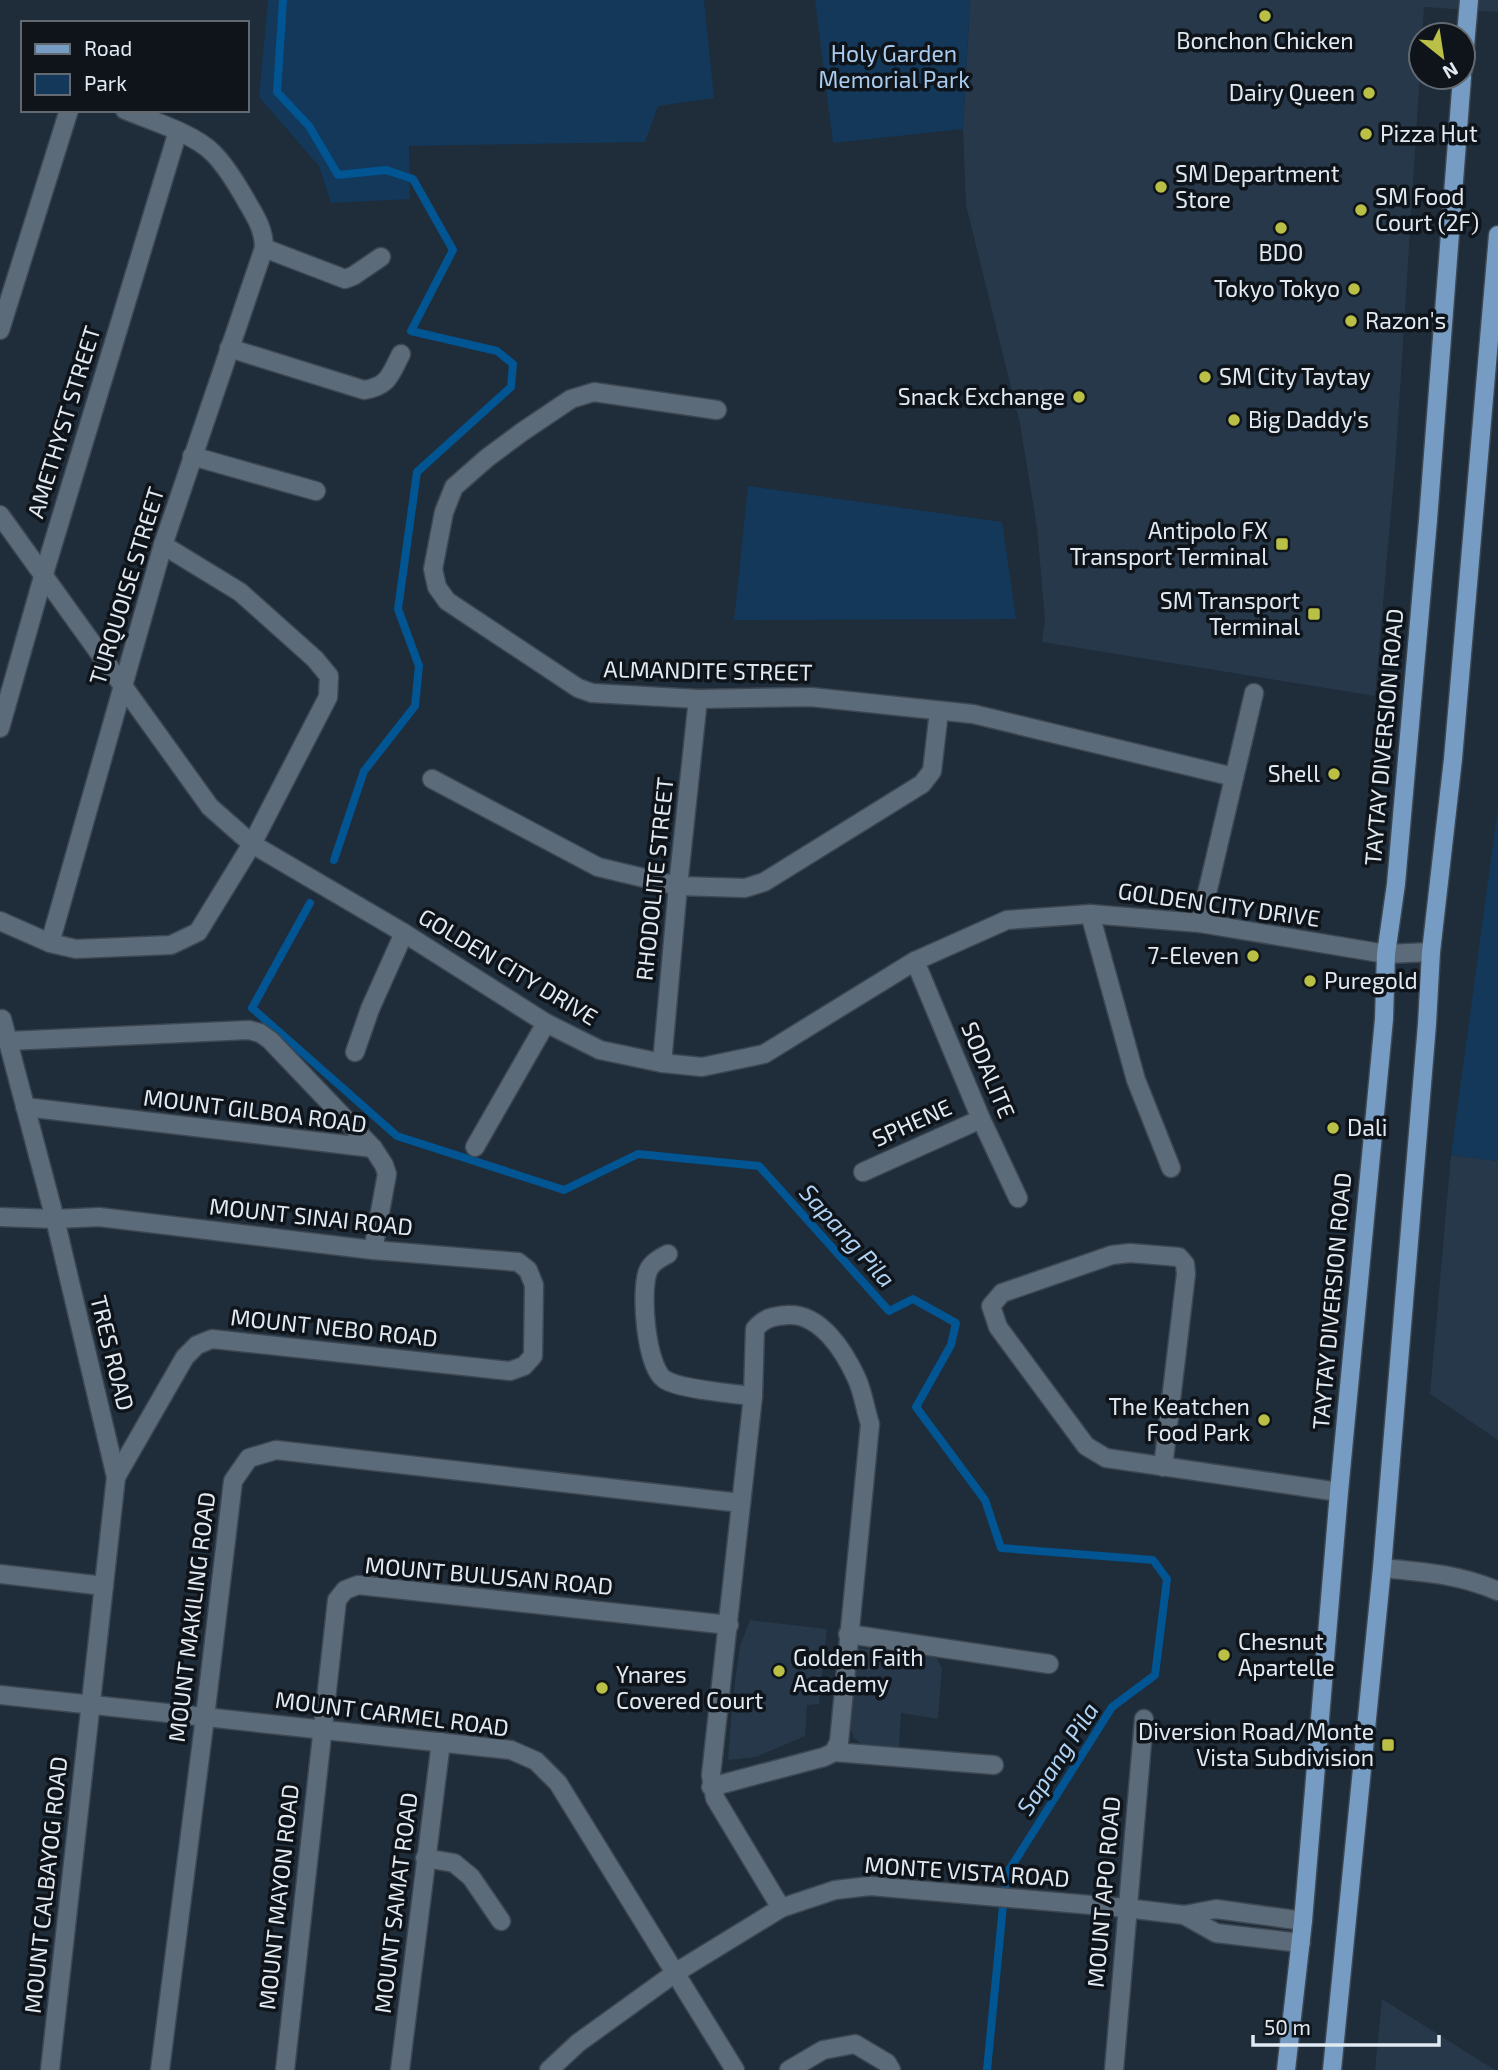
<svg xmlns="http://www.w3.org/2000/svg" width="1498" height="2070" font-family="'Exo 2',sans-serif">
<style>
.built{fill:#263849}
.green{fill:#133859}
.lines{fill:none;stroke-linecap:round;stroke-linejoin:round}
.stream{stroke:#005592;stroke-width:8}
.minor-casing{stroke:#3c4752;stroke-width:21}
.major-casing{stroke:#3c4752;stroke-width:21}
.minor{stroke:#5c6b7a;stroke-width:18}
.major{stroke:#769cc3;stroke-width:18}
.poi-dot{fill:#bac046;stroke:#0e1419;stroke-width:2.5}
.labels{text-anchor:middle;stroke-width:7;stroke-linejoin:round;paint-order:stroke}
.poi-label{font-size:23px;fill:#e1e9f2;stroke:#0e1419;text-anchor:start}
.park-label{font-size:23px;fill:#a9cbee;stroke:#0e1419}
.street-label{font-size:23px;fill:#e1e9f2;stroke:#0e1419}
.water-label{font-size:24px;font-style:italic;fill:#b0d2f5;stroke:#0e1419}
</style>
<rect width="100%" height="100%" fill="#1f2c39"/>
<!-- built -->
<g class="built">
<path d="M970 0H1498V12L1424 7 1396 454 1375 696 1042 642 1045 619 1037 528 1020 424 966 205 963 129Z"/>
<path d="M1451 1155 1498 1161V1440L1430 1394Z"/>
<path d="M750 1620 827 1629 819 1704 807 1705 805 1736 756 1757 728 1760 733 1696 740 1646Z"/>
<path d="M858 1648 935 1655 942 1668 938 1719 901 1713 899 1748 862 1745 854 1738 848 1722Z"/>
<path d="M1382 1999 1495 2070H1375Z"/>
</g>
<!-- green -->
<g class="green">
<path d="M268 0H704L714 98 658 106 645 142 409 146 410 199 331 203 319 166 259 97Z"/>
<path d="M815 0H970L963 129 833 143Z"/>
<path d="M748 486 1002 522 1016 619 734 620Z"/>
<path d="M1498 807V1161L1451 1155Z"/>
</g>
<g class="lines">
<!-- stream -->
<g class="stream">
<path d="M283 0 277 92 309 126 338 175 386 170 413 179 453 250 411 331 497 351 513 364 511 387 417 472 398 609 419 666 415 706 364 771 334 860"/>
<path d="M310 903 252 1008 397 1136 564 1190 638 1154 759 1166 889 1311 913 1299 956 1323 951 1345 916 1407 985 1500 1001 1548 1153 1560 1167 1579 1155 1675 1112 1707 1006 1875 987 2070"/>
</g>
<!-- minor casing -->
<g class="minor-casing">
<g id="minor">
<path d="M264 248 345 279 353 276 381 257"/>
<path d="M0 330 69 110"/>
<path d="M229 348 364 390C389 386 390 375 401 354"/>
<path d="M717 410 594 392 571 399 522 432 487 458 454 487 444 512 433 569 437 587 447 601 578 688 592 693 698 699 811 697 973 714 1234 777"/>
<path d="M192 456 316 491"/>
<path d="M0 515 210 807 252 844 404 933 546 1023 600 1050 662 1063 702 1067 764 1054 915 961 1007 920 1090 914 1200 923 1386 954 1431 952"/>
<path d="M0 728 43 577 178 131"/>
<path d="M432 779 598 867 678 886 745 888 764 882 922 784 932 771 939 711"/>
<path d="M1090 914 1136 1080 1171 1168"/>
<path d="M0 921 50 943 76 949 171 945 198 932 252 844 328 697 329 676 315 659 240 592 163 545"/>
<path d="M1200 923 1254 693"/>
<path d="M50 943 163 545 264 248C264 230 256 217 247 202 238 186 227 167 213 153 195 134 150 120 125 110"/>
<path d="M915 961 981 1119 1018 1198"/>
<path d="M2 1019 55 1219 116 1477 50 2070"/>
<path d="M8 1041 249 1030 260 1033 270 1040 373 1148 384 1165 387 1174 373 1250"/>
<path d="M355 1052 370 1009 404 933"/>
<path d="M662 1063 678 886 698 699"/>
<path d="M25 1107 373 1148"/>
<path d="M475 1147 546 1023"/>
<path d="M863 1172 981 1119"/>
<path d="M0 1217 55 1219 99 1217 373 1250 518 1262 528 1270 534 1285 533 1356 524 1366 510 1371 212 1339 197 1345 185 1357 116 1477"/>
<path d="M668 1254C660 1258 651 1263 648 1271 640 1292 646 1366 664 1379 677 1389 735 1394 753 1396"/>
<path d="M1163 1467 1186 1274 1185 1264 1179 1257 1130 1253 1112 1255 1002 1293 991 1306 998 1327 1086 1446 1106 1458 1339 1492"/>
<path d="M1382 1568C1424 1572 1458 1574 1498 1591"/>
<path d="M0 1574 104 1586"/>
<path d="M848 1634 1049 1664"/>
<path d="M0 1695 511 1750 536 1761 558 1783 735 2070"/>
<path d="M711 1787 824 1757 834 1752 994 1765"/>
<path d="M425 1858 454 1863 471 1877 501 1921"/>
<path d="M781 1908 715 1798 711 1775 753 1396 755 1329C764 1318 773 1316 788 1315 820 1313 844 1351 856 1377 863 1391 865 1409 870 1424L839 1742 834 1752"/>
<path d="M1184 1915 1216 1933 1301 1943"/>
<path d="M160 2070 205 1717 233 1481 249 1458 276 1450 741 1503"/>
<path d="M285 2070 337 1600 345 1590 358 1585 729 1625"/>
<path d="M400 2070 441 1742"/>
<path d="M549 2070 578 2043 675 1973 781 1908 835 1890 870 1886 1126 1908 1184 1915 1216 1909 1303 1921"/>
<path d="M789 2070 823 2050 855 2044 887 2063 891 2070"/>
<path d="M1114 2070 1144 1719"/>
</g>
</g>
<!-- major casing -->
<g class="major-casing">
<g id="major">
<path d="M1463 70 1469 0"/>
<path d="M1286 2070 1303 1921 1339 1492 1384 1019 1386 954 1396 884 1428 520 1462 77"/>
<path d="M1332 2070 1382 1568 1427 1024 1431 952 1453 759 1498 235"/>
</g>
</g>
<!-- minor -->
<use href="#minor" class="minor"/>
<!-- major -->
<use href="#major" class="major"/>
</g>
<!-- markers -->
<g class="poi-dot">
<circle cx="1265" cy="16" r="7"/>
<circle cx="1369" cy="93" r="7"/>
<circle cx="1366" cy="134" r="7"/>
<circle cx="1161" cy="187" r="7"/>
<circle cx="1361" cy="210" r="7"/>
<circle cx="1281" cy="228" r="7"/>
<circle cx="1354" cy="289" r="7"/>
<circle cx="1351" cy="321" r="7"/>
<circle cx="1205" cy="377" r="7"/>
<circle cx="1079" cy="397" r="7"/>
<circle cx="1234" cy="420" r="7"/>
<rect x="1275" y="537" width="14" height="14" rx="3.5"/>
<rect x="1307" y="607" width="14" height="14" rx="3.5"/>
<circle cx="1334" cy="774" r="7"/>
<circle cx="1253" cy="956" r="7"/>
<circle cx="1310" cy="981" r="7"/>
<circle cx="1333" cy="1128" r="7"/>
<circle cx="1264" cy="1420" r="7"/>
<circle cx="1224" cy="1655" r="7"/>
<circle cx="779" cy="1671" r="7"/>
<circle cx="602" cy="1688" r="7"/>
<rect x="1381" y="1738" width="14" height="14" rx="3.5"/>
</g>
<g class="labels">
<!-- poi labels -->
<g class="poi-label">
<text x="1265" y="49" text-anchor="middle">Bonchon Chicken</text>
<text x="1355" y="101" text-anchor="end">Dairy Queen</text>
<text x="1380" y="142">Pizza Hut</text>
<text x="1175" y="182">SM Department<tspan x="1175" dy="26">Store</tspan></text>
<text x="1375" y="205">SM Food<tspan x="1375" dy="26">Court (2F)</tspan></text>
<text x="1281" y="261" text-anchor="middle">BDO</text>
<text x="1340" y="297" text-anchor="end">Tokyo Tokyo</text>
<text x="1365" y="329">Razon's</text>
<text x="1219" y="385">SM City Taytay</text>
<text x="1065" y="405" text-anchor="end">Snack Exchange</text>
<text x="1248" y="428">Big Daddy's</text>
<text x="1268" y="539" text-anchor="end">Antipolo FX<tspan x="1268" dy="26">Transport Terminal</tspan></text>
<text x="1300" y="609" text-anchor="end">SM Transport<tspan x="1300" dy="26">Terminal</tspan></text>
<text x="1320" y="782" text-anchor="end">Shell</text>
<text x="1239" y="964" text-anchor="end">7-Eleven</text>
<text x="1324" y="989">Puregold</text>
<text x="1347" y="1136">Dali</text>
<text x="1250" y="1415" text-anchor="end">The Keatchen<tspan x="1250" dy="26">Food Park</tspan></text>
<text x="1238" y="1650">Chesnut<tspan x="1238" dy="26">Apartelle</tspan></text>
<text x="793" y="1666">Golden Faith<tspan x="793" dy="26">Academy</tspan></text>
<text x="616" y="1683">Ynares<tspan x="616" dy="26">Covered Court</tspan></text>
<text x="1374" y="1740" text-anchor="end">Diversion Road/Monte<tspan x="1374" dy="26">Vista Subdivision</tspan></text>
</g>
<!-- park labels -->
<g class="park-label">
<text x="894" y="62">Holy Garden<tspan x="894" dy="26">Memorial Park</tspan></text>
</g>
<!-- street labels -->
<g class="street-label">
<text transform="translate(64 422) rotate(-73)" y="8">AMETHYST STREET</text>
<text transform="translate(127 586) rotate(-73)" y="8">TURQUOISE STREET</text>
<text transform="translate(708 671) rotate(1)" y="8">ALMANDITE STREET</text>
<text transform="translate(1384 737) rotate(-85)" y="8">TAYTAY DIVERSION ROAD</text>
<text transform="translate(655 879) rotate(-84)" y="8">RHODOLITE STREET</text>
<text transform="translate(1219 905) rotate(8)" y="8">GOLDEN CITY DRIVE</text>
<text transform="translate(508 967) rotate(31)" y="8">GOLDEN CITY DRIVE</text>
<text transform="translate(988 1070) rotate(67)" y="8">SODALITE</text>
<text transform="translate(255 1111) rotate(7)" y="8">MOUNT GILBOA ROAD</text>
<text transform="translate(912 1123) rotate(-24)" y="8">SPHENE</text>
<text transform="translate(311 1217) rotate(6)" y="8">MOUNT SINAI ROAD</text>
<text transform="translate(1332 1301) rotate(-85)" y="8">TAYTAY DIVERSION ROAD</text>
<text transform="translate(334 1328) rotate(6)" y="8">MOUNT NEBO ROAD</text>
<text transform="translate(112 1353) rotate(76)" y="8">TRES ROAD</text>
<text transform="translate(489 1576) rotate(5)" y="8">MOUNT BULUSAN ROAD</text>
<text transform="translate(192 1617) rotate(-83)" y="8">MOUNT MAKILING ROAD</text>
<text transform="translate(392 1714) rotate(7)" y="8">MOUNT CARMEL ROAD</text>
<text transform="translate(967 1872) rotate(4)" y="8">MONTE VISTA ROAD</text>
<text transform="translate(46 1885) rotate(-84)" y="8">MOUNT CALBAYOG ROAD</text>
<text transform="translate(1104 1892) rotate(-85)" y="8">MOUNT APO ROAD</text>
<text transform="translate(279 1897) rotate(-84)" y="8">MOUNT MAYON ROAD</text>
<text transform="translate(396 1903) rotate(-83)" y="8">MOUNT SAMAT ROAD</text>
</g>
<!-- water labels -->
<g class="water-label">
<text transform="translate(847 1236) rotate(48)" y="8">Sapang Pila</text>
<text transform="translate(1058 1759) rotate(-57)" y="8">Sapang Pila</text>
</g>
</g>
<!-- legend -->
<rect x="21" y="21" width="228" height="91" fill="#0e1419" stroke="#626970" stroke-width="2"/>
<rect x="35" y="44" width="35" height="10" fill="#769cc3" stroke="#626970" stroke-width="2"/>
<text x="84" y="56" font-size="21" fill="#e1e9f2">Road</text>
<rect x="35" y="74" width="35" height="21" fill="#133859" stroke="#626970" stroke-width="2"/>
<text x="84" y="91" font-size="21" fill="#e1e9f2">Park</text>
<!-- north arrow -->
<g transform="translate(1442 56) rotate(150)"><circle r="33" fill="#0e1419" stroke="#626970" stroke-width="2"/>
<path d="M0-5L12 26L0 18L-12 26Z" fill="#bac046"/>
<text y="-10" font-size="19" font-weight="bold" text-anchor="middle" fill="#e1e9f2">N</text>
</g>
<!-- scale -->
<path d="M1253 2035v10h186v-10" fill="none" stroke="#e1e9f2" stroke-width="3.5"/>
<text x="1264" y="2035" font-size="21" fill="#e1e9f2" stroke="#0e1419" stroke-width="5" paint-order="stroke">50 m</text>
</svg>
